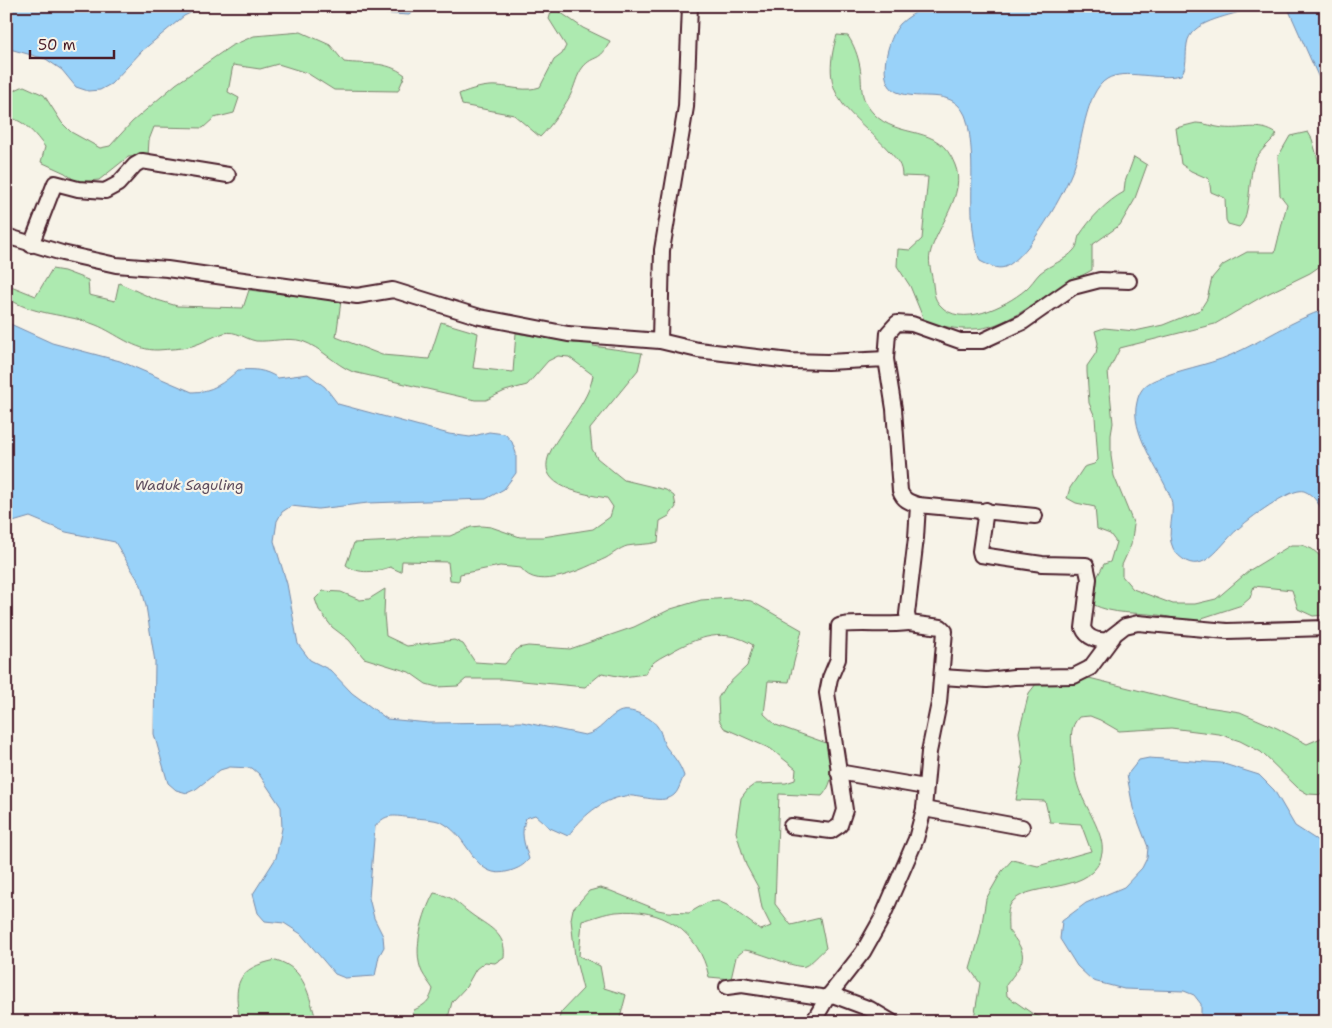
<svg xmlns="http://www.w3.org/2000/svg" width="1332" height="1028" font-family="'Shantell Sans',sans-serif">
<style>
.green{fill:#adeab0;stroke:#7c846e}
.water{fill:#99d2f9;stroke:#798aa7}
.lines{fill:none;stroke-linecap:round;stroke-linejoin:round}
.minor-casing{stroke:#4a1f2b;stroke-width:18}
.minor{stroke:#f7f3e8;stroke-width:14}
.labels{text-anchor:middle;stroke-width:4.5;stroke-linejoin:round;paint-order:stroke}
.water-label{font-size:14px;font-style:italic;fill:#5e4c5e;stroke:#f7f3e8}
</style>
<rect width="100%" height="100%" fill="#f7f3e8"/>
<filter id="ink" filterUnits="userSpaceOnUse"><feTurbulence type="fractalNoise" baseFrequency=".02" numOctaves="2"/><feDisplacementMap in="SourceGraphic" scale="10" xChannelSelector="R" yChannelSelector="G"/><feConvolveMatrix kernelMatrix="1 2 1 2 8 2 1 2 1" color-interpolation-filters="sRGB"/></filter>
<g filter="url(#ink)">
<!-- green -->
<g class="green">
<path d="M552 9 557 10 583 28 610 41C600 63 594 54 583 67 576 76 575 86 570 96 562 110 552 125 540 137L514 115 462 105 459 94C471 89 485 85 498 86 513 87 525 92 540 87L554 60 562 54 566 46 549 19Z"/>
<path d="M301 32 330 45 344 62C367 65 385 60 405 75L398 91 334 90 307 73 278 64 260 69 233 65 228 92 239 98 234 113 214 118 203 128 154 127 149 140 148 156 128 157 99 180 77 182 65 173 41 162 45 147C36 135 22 117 6 118V94L24 86 44 95 62 123 71 132 100 148 110 146 132 122 176 84 231 46 254 36Z"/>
<path d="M837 35 848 36C854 45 858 56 860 67 863 86 858 96 873 113 899 141 939 122 955 165 967 194 936 228 930 254 928 264 932 274 933 284 934 292 934 299 940 305 960 329 1006 306 1025 290 1031 285 1035 278 1040 273 1051 264 1065 261 1074 250 1078 246 1077 241 1079 236 1090 219 1107 201 1124 192L1125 182 1134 157 1147 165 1134 201 1120 225 1092 245V270C1082 276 1071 280 1061 286 1037 301 1003 329 973 329 956 330 940 326 924 320L910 286 897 266 898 249 910 250 922 239 928 177 902 176C902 165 897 160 890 152 852 110 817 101 837 35Z"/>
<path d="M1196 123C1206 123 1213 127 1223 128 1244 130 1259 122 1277 134 1271 142 1261 150 1256 158 1247 175 1252 217 1239 227L1228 224 1226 220 1225 198 1211 192 1209 179 1191 171 1181 164 1176 128Z"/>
<path d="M1308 132 1312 139 1326 187V262L1310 273 1263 296 1215 324 1120 348 1108 372 1113 423 1111 435V456L1114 476 1134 525 1131 545 1122 565V576L1133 589 1173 604H1195L1216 599 1250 570 1291 545H1302L1312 549 1326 561V615L1313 616 1298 609 1292 590 1254 586 1250 598 1242 605 1202 618 1201 625C1187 622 1172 617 1158 615 1135 612 1114 615 1092 604L1094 583 1104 564 1110 562 1116 542 1110 534 1097 529 1095 507 1076 503 1067 498 1070 488 1084 467 1094 464 1098 460 1095 417 1089 403 1087 372V366L1096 353 1098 343 1095 331 1104 328 1135 331 1163 325 1200 310 1207 299 1212 278 1223 265 1247 252H1275L1287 204 1280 195 1278 157 1290 136Z"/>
<path d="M52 269 64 271 88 280 89 295 115 301 119 283 154 299 177 306 243 308 249 290 341 301 336 337 382 355 429 359 441 322 478 333 473 368 513 372 516 333 575 343 593 342V346L642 353 638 370 590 429 592 449 597 458 624 480 666 490 674 496 676 507 669 516 660 521 658 542C648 545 637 544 627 546 620 548 613 554 606 558 584 568 538 593 521 568L500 566 460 574 459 581 450 580 448 562 402 561 401 572 390 567C375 572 359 575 346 565L354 543 398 541 418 536H450L471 527 481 526 491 527 520 537H543L593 529 610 517 613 507 607 498C485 480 585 429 593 375L569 357 558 356 548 361 527 385 505 391 486 400H475L353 372C334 364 322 348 302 341 288 337 271 342 256 341 245 339 236 330 224 333 213 336 203 343 192 346 182 349 169 349 158 350 135 351 116 333 96 325 66 313 33 316 6 297V284L36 296Z"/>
<path d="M385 589 384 614 386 636 407 646 454 640 463 644 475 662 505 664 518 648 528 646 570 649 634 627 671 609 701 600 730 598 751 601 802 630 789 682 768 681 764 714 776 725 829 744C832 762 836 781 822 796L779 794 775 904 791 925 820 918 826 948C820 953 812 963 805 966 798 970 759 951 744 950L736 957 731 979 709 977C699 931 662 907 616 912 605 913 593 918 582 921L579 956 600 966 604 988 626 995 619 1022H558L561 1012 583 989 575 957 571 919 573 909 589 891 600 888 611 891 658 910 668 912 689 913 708 902 718 901 727 905 761 930 771 926 762 908 758 887 746 865 736 832 741 798 747 790 755 784 786 783 795 780 796 769 771 749 724 728 719 720 718 698 724 688 747 666 753 645C725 627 697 637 671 652 660 658 650 662 645 674L623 677 602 673 585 687 502 679H466L458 686 437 687 426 684 409 672 364 658 349 640 332 627 319 610 315 599 323 591 341 592 360 600 369 599Z"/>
<path d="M1089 678 1201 706 1240 712 1277 728 1307 744 1321 738 1326 731V795L1308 794 1298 788 1261 752 1240 741 1219 734 1171 728 1119 731 1100 720 1090 716 1079 717C1070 727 1071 736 1072 749 1074 761 1074 774 1078 786 1084 806 1105 833 1102 853 1095 895 1032 881 1013 901 1006 908 1008 920 1008 930 1030 956 1025 960 1006 985L1007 996 1033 1014 1052 1022H985L974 1018 980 983 970 969 980 935 986 899 1002 871 1012 860 1038 866 1091 851 1081 824 1050 822 1045 801 1016 800 1023 762 1019 732 1029 693 1036 684H1071Z"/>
<path d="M434 893C455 897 455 902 471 914 487 926 507 933 504 957L495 963 485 962 476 969 466 987 452 1002 447 1022H410L414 1010C425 1005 430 1001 433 989 430 984 425 978 422 972 412 950 423 913 434 893Z"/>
<path d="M276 960C306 969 308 995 317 1022H240C233 984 236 968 276 960Z"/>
</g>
<!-- water -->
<g class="water">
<path d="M6 6H205L184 16 143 50 111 84 100 90 88 91 76 87 62 70 46 59 6 48Z"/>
<path d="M332 6H420L409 15 343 11Z"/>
<path d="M925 6H1248L1245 10C1227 17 1190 21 1187 44 1185 56 1188 65 1181 75 1158 81 1125 68 1107 79 1085 92 1082 145 1074 167 1065 192 1030 256 1005 267 997 270 988 265 980 261 967 226 974 185 971 148 970 138 969 125 965 115 951 86 921 102 897 92 875 83 888 38 900 24 907 17 917 12 925 6Z"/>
<path d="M1287 6H1326V94Z"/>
<path d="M1326 309V516C1320 507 1315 495 1304 491 1291 487 1247 520 1237 530 1223 541 1207 572 1186 561 1181 558 1175 553 1173 548 1165 532 1177 513 1170 496 1160 470 1129 432 1137 402 1139 391 1145 384 1155 380 1179 369 1206 366 1231 355 1263 341 1292 320 1326 309Z"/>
<path d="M6 322 52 343 120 361 192 392C212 392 224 383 238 370 254 369 264 369 278 378L308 374 325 387 338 404 449 434 470 437 489 432 505 434 512 442 516 453V473L504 489 486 499 368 503 318 509 291 506 282 512 277 521 274 541 287 584 298 644 310 660 330 670 352 693 387 719 429 723 522 722 585 735C601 732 606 718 619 712 630 707 651 717 657 726 662 732 662 741 666 747 674 757 680 764 684 776 681 781 679 790 675 794 664 806 639 794 625 796 600 800 582 817 568 836L550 828 535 815 526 818C520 833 524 843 529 859 523 866 519 868 510 871 474 882 472 839 443 823 434 818 416 819 405 817 391 815 384 815 375 827L369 898 374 918 383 936 384 947 379 956 375 976 345 978 335 974 301 934 284 923 265 921 258 913 253 894 276 858 282 828 281 807 259 774 252 768 230 767 220 770 196 789 187 793 176 790 168 783 154 734 155 662 146 606 141 585 115 542 66 532 30 517 6 524Z"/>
<path d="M1149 758 1221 763 1259 775 1274 790 1295 826 1326 846V1022H1201V1004L1194 995 1184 991 1124 989 1093 981 1077 966 1060 939 1062 921 1086 903 1124 887 1142 868 1147 858 1148 847 1133 808 1127 775 1139 760Z"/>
</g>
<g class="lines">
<!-- minor casing -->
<g class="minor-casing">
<g id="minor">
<path d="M6 236 62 253 116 265 167 269 357 296 393 290 480 317 568 334 660 341 698 350 790 361 827 362 886 359 894 409 900 491C903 500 909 502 918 505L916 538 907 614 909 623 941 627 945 631 939 703 929 752 924 809 916 839 881 920 863 952 827 998 813 1022"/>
<path d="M31 245 55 183 78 189 105 191 118 184 135 165 142 161 228 175"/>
<path d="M660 341 662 250 686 107 690 6"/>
<path d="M886 359 888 333 897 323 912 324 960 341H982L1023 322 1073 287 1100 280 1129 281"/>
<path d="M918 505 1035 516"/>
<path d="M986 510 980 551 981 555 1042 564 1086 565 1089 579 1083 628C1087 638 1097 641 1107 640L1125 626 1138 623 1227 631 1326 628"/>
<path d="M942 677 987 680 1014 677 1074 676 1090 668 1113 637"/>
<path d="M838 772 925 787"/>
<path d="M924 809 1022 827"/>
<path d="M791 826 831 831 840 825 845 810 827 693 830 678 838 659 839 626C846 622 894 626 909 623"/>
<path d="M727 987 742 985 827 998"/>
<path d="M830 994 870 1009 892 1022"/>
</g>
</g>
<!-- minor -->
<use href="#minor" class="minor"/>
</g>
</g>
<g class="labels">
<!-- water labels -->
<g class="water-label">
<text x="189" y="490">Waduk Saguling</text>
</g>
</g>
<!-- margin -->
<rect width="1332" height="1028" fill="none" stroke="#f7f3e8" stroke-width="25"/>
<rect x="12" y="12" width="1307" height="1003" fill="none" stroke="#4a1f2b" stroke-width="2" filter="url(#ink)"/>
<!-- scale -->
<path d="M30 50v8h84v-8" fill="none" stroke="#4a1f2b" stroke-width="2.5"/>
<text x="38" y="50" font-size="15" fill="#4a1f2b" stroke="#f7f3e8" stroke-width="4" paint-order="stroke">50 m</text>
</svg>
